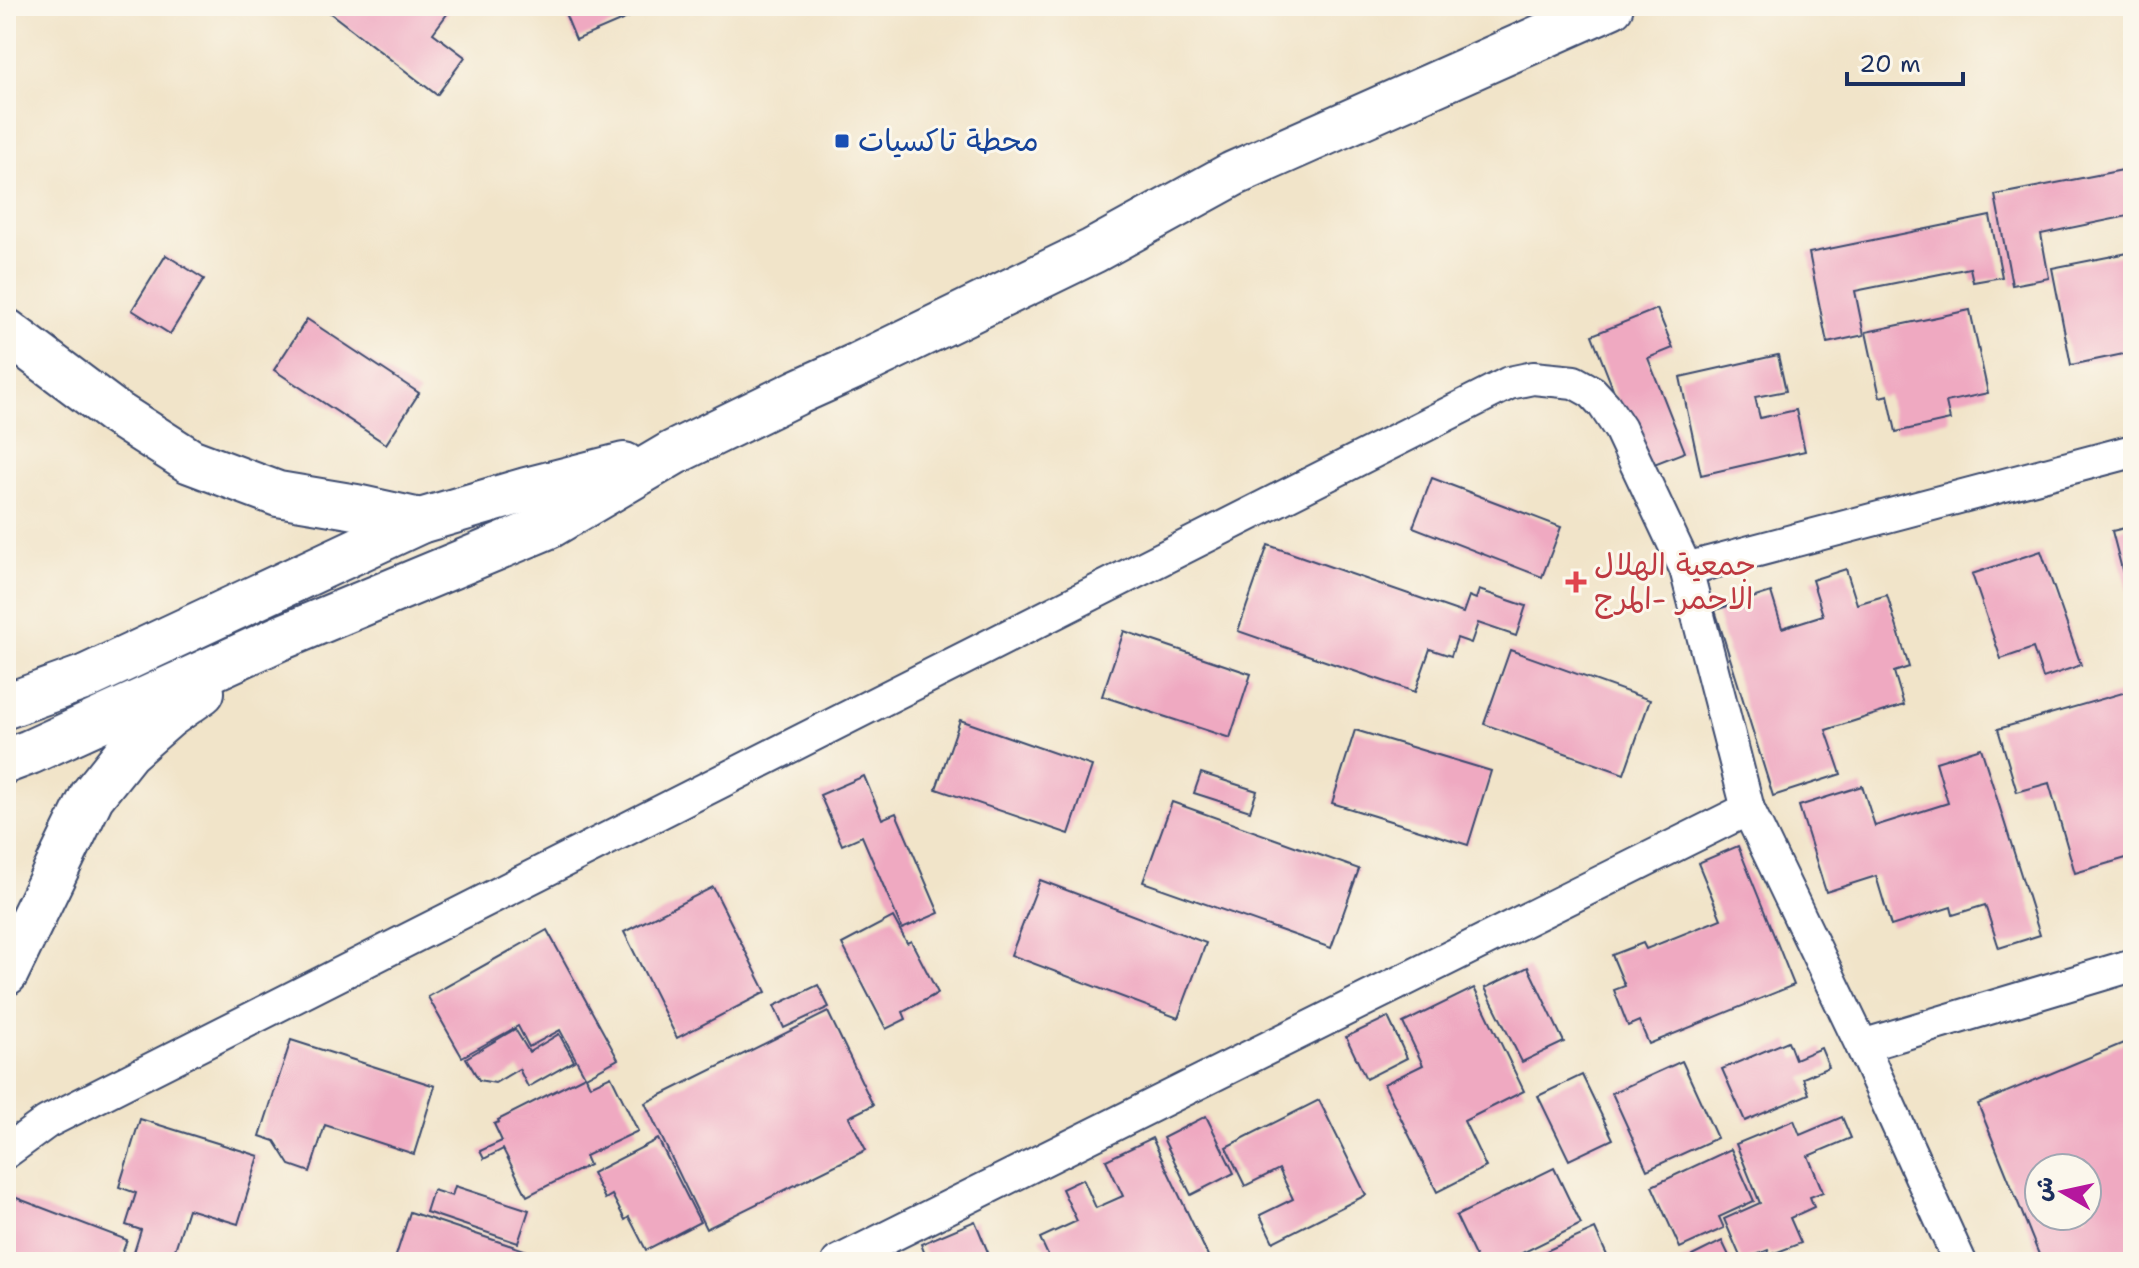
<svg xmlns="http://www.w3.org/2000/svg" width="2139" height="1268" font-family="'Shantell Sans','Playpen Sans Arabic',sans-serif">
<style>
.building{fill:#efa9c1;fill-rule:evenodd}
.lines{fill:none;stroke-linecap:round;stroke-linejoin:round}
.street-casing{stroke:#3b4a6e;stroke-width:36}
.primary-casing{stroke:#3b4a6e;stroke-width:48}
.street{stroke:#fff;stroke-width:32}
.primary{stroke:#fff;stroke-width:44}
.transit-dot{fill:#1a4fb4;stroke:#fbf7ec;stroke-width:3}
.health-dot{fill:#e0444e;stroke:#fbf7ec;stroke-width:3}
.labels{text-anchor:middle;stroke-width:6;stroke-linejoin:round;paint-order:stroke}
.transit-label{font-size:30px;fill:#164399;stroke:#fbf7ec;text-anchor:start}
.health-label{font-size:30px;fill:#be3a42;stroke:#fbf7ec;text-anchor:start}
</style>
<rect width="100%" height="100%" fill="#fbf7ec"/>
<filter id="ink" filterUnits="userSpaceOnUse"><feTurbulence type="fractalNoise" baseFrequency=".0125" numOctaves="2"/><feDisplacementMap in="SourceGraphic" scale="16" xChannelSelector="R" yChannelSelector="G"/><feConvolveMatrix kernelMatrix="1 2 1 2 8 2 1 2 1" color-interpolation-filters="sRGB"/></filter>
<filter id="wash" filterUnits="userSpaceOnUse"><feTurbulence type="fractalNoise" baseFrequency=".006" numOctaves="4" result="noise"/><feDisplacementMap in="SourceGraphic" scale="32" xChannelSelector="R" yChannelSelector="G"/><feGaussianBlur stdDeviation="1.8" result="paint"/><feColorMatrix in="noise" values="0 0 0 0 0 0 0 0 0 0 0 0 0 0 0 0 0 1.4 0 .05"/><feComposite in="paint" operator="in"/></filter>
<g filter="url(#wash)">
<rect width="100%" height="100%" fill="#f1e4c9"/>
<g id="blocks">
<!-- building -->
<g class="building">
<path d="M321 6H453L433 33 465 57 437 95Z"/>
<path d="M562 6H655L576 40Z"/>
<path d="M2133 168V215L2041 234 2049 278 2012 285 1995 195Z"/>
<path d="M1990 216 2002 277 1973 282 1970 268 1855 291 1864 335 1827 343 1809 253Z"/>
<path d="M2133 252V352L2071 365 2052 268Z"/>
<path d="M166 255 204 279 170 334 132 310Z"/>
<path d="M1657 309 1673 348 1648 358 1685 452 1644 468 1592 335Z"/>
<path d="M1970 310 1988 393 1946 402 1950 420 1896 432 1888 395 1880 397 1866 332Z"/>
<path d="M307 319 419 393 386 444 274 370Z"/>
<path d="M1778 355 1786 391 1755 397 1760 418 1796 410 1805 451 1701 475 1680 377Z"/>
<path d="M1432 478 1561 527 1542 577 1413 527Z"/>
<path d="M2133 526V608H2132L2112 531Z"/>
<path d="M1268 545 1463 613 1469 596 1476 599 1479 590 1526 606 1516 636 1478 623 1471 643 1457 638 1451 656 1430 649 1415 692 1238 631Z"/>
<path d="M2041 551 2081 665 2043 678 2033 648 2001 659 1972 574Z"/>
<path d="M1846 569 1857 604 1887 595 1909 667 1894 672 1904 705 1826 730 1841 774 1773 796 1715 610 1771 592 1782 628 1823 615 1812 580Z"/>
<path d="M1124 631 1251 674 1230 738 1102 696Z"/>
<path d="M1510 650 1650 700 1624 774 1484 724Z"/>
<path d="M2133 690V856L2075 873 2049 783 2017 792 1998 729Z"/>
<path d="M960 720 1092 766 1069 834 936 789Z"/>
<path d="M1355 730 1491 771 1468 845 1332 803Z"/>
<path d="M1981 748 2040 935 1999 948 1985 905 1953 915 1951 907 1891 926 1876 876 1826 892 1799 806 1862 786 1875 826 1948 803 1936 762Z"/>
<path d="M1201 773 1257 791 1250 811 1194 793Z"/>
<path d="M864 776 882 819 896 813 939 913 902 929 862 836 842 845 820 795Z"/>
<path d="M1172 802 1359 869 1331 948 1143 882Z"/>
<path d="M1738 846 1794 985 1649 1044 1639 1021 1628 1026 1614 990 1625 986 1612 955 1643 943 1646 949 1721 919 1698 863Z"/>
<path d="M1040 880 1206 943 1178 1018 1011 955Z"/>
<path d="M713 887 766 992 677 1038 624 932Z"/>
<path d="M893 917 907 943 911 941 938 993 903 1012 906 1019 886 1029 842 944Z"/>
<path d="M547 930 618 1059 586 1077 590 1086 611 1076 638 1131 585 1156 589 1165 527 1196 503 1149 484 1159 480 1151 502 1141 494 1124 499 1122 498 1120 585 1076 560 1030 529 1047 518 1026 462 1057 428 997Z"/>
<path d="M1528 967 1564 1042 1522 1062 1485 988Z"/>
<path d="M818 985 829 1007 784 1028 774 1006Z"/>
<path d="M1474 988 1524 1091 1464 1121 1486 1167 1437 1192 1384 1084 1423 1065 1403 1023Z"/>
<path d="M828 1012 873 1105 849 1117 866 1150 706 1229 645 1103Z"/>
<path d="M1388 1017 1407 1058 1366 1079 1346 1037Z"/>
<path d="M515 1029 529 1052 559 1034 574 1061 528 1087 519 1069 495 1083 479 1080 466 1058Z"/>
<path d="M2133 1039V1262H2042L1978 1104ZM2039 1168H2087V1216H2039Z"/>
<path d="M291 1040 435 1086 414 1154 325 1125 310 1172 290 1165 275 1141 260 1136Z"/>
<path d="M1788 1041 1795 1059 1821 1048 1829 1067 1803 1078 1809 1094 1745 1121 1722 1069Z"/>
<path d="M1682 1061 1717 1138 1647 1170 1612 1093Z"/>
<path d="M1582 1075 1613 1139 1569 1160 1538 1096Z"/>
<path d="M1319 1100 1366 1195 1273 1242 1260 1215 1293 1199 1279 1169 1245 1186 1226 1147Z"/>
<path d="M1206 1116 1234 1173 1191 1195 1163 1138Z"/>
<path d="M1842 1117 1851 1138 1808 1156 1823 1192 1810 1197 1814 1207 1790 1218 1801 1243 1770 1255 1768 1250 1742 1261 1724 1219 1760 1203 1736 1144 1794 1120 1800 1135Z"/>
<path d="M140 1119 259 1156 238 1224 188 1209 171 1262H131L141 1230 126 1225 136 1193 119 1187Z"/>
<path d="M1152 1138 1211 1262H1051L1040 1238 1077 1221 1062 1189 1083 1179 1096 1208 1123 1196 1106 1160Z"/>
<path d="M658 1139 700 1222 646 1250 629 1217 625 1220 612 1195 605 1199 592 1173Z"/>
<path d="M1731 1149 1754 1201 1719 1217 1724 1228 1680 1248 1652 1186Z"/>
<path d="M1554 1168 1581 1224 1504 1262H1478L1456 1216Z"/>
<path d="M455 1186 529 1210 518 1243 426 1212 433 1190 452 1196Z"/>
<path d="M6 1194 127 1240 119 1262H6Z"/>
<path d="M410 1212 530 1252 527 1262H394Z"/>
<path d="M975 1221 992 1262H928L921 1244Z"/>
<path d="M1595 1229 1610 1262H1538L1535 1256Z"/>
<path d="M1722 1241 1732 1262H1680Z"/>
</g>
</g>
</g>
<g filter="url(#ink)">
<use href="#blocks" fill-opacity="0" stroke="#3b4a6e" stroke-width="2"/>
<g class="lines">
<!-- street casing -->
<g class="street-casing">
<g id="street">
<path d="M1686 569 2133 451"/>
<path d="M1862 1046 2133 965"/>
<path d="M6 1152 47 1122 1509 383 1533 378 1574 382 1592 392 1604 405 1620 429 1686 569 1748 809 1862 1046 1960 1262"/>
<path d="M838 1262 1748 809"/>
</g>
</g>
<!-- primary casing -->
<g class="primary-casing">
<g id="primary">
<path d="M6 331 114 412 190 461 278 494 356 507 420 521"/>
<path d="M6 706 86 677 420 521 526 490 624 465"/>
<path d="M6 761 30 752 280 638 549 526 673 453 798 392 858 365 1093 251 1233 174 1611 6"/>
<path d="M6 973 92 796 127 752 168 716 202 692"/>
</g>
</g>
<!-- street -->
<use href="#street" class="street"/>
<!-- primary -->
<use href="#primary" class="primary"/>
</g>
</g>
<!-- markers -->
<rect class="transit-dot" x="834" y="133" width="16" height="16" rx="4"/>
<path class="health-dot" d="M1572 570h8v8h8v8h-8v8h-8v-8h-8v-8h8z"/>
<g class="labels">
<!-- transit labels -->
<g class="transit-label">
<text x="858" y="151">محطة تاكسيات</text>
</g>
<!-- health labels -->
<g class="health-label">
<text x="1594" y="575">جمعية الهلال<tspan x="1594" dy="34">الاحمر -المرج</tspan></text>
</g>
</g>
<!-- margin -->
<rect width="2139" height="1268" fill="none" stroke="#fbf7ec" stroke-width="32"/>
<!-- north arrow -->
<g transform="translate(2063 1192) rotate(279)"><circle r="38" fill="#fbf7ec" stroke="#a1a7b3" stroke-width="2"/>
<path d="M0-6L14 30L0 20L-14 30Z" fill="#b5179e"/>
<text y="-12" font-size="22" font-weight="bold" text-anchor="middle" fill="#1b2f5e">ش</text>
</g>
<!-- scale -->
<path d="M1847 72v12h116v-12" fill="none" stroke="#1b2f5e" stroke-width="4"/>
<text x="1859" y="72" font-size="24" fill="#1b2f5e" stroke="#fbf7ec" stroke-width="6" paint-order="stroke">20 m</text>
</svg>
